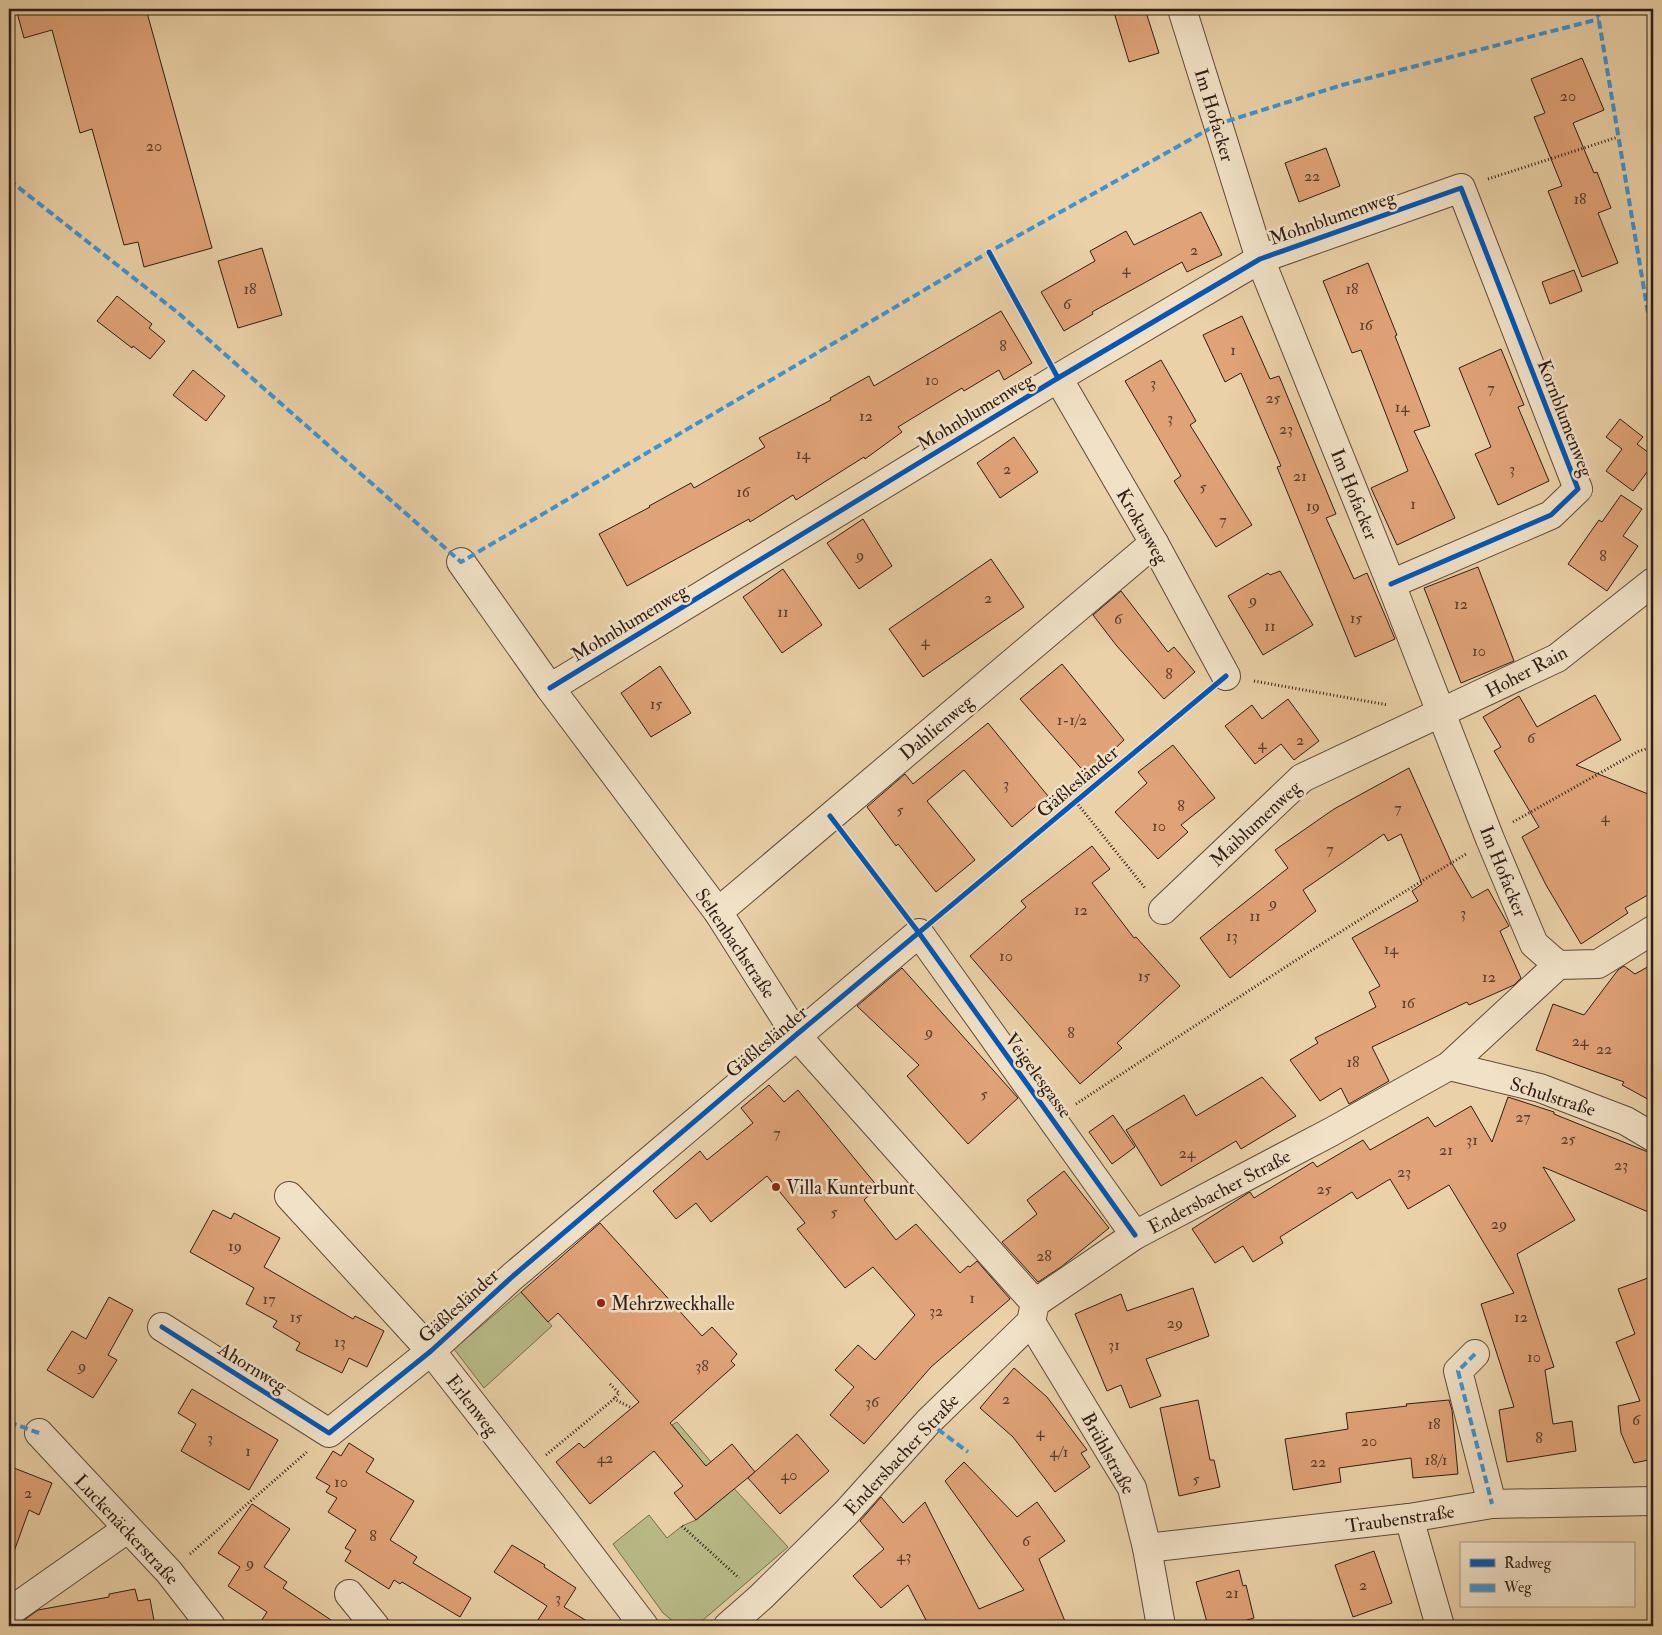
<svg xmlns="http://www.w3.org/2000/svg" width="1662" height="1635" font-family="'IM FELL Double Pica',serif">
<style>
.green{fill:#b8bb87;stroke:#746c4f}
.building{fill:#e0a377;stroke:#2f1d17}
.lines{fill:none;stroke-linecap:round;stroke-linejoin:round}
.street-casing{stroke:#5e4a3b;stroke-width:30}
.path{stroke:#2f1d17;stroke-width:3;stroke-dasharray:1 2.5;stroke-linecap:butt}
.street{stroke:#f1e1c6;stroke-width:28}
.quiet{stroke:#3d94d4;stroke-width:4;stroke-dasharray:8 4;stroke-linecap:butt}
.cycleway-casing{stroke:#f1e1c6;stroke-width:8}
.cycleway{stroke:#0057b8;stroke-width:5}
.poi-dot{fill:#8f2418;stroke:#f1e1c6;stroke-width:2}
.labels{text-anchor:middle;stroke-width:5;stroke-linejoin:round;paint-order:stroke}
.number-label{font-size:16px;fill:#5b3e2f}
.street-label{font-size:19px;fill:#2f1d17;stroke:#f1e1c6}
.poi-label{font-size:19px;fill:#2f1d17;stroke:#f1e1c6;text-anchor:start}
</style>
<rect width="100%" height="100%" fill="#ead1a7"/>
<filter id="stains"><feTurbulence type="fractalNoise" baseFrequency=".004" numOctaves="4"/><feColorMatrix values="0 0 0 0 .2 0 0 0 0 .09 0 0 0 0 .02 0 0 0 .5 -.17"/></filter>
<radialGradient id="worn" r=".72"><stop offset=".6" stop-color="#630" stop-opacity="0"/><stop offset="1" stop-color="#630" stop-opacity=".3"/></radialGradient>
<!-- green -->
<g class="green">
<path d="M521 1292 552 1326 484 1388 454 1349Z"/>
<path d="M677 1422 729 1483 788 1547 696 1626H679L663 1613 613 1544 649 1515 667 1538 682 1526 696 1520 728 1494 672 1425Z"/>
</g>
<!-- building -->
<g class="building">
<path d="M16 9H146L212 248 144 267 138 242 124 245 92 129 80 133 52 30 24 38Z"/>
<path d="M1113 9H1145L1159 53 1129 62Z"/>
<path d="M1582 58 1604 110 1573 123 1594 173 1597 172 1611 208 1598 213 1618 263 1582 277 1548 191 1562 186 1534 117 1545 113 1531 79Z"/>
<path d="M1326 148 1340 186 1299 202 1285 163Z"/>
<path d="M1201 212 1222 255 1187 272 1182 262 1092 312 1093 314 1064 331 1041 292 1095 261 1090 251 1126 231 1134 245Z"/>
<path d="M262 248 282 315 238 328 218 261Z"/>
<path d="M1368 263 1397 335 1395 336 1430 426 1414 431 1455 518 1397 545 1371 488 1408 471 1361 350 1352 353 1323 281Z"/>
<path d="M1574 270 1582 291 1550 304 1542 282Z"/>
<path d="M117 296 152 324 149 328 165 341 150 359 133 346 132 348 97 321Z"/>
<path d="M1001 311 1032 363 1004 380 999 370 964 391 962 388 898 427 902 432 865 459 864 457 796 500 793 495 750 522 749 519 627 586 599 534 650 507 649 506 691 483 694 488 765 447 759 438 831 400 830 398 869 376 874 386Z"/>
<path d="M1242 316 1270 379 1279 376 1336 514 1326 518 1354 579 1367 573 1395 639 1355 657 1277 467 1281 466 1241 373 1225 382 1203 335Z"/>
<path d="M1501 349 1524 405 1518 407 1549 481 1498 505 1475 454 1491 447 1459 368Z"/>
<path d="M1161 360 1196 421 1190 425 1252 525 1216 547 1174 481 1181 476 1125 381Z"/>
<path d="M193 370 225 396 206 421 173 395Z"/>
<path d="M1620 419 1643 437 1637 444 1653 456V464L1633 491 1606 471 1622 449 1606 437Z"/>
<path d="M1014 437 1038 472 1000 498 977 463Z"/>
<path d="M1621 495 1642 509 1623 536 1638 546 1607 591 1568 564 1599 520 1602 522Z"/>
<path d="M863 519 892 566 859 589 827 543Z"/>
<path d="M991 559 1024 607 923 677 889 629Z"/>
<path d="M1478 567 1514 661 1461 683 1424 588Z"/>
<path d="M783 569 822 625 782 653 743 597Z"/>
<path d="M1280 571 1313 625 1263 655 1228 596 1268 573 1270 575Z"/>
<path d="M1121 591 1168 652 1174 647 1195 672 1164 699 1116 645 1093 615Z"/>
<path d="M1062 664 1124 740 1087 775 1020 699Z"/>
<path d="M660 666 691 713 651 737 621 693Z"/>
<path d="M1595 695 1621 740 1576 765 1653 796V892L1625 908 1628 913 1581 944 1546 885 1522 837 1539 827 1494 751 1501 747 1483 717 1519 696 1537 727Z"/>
<path d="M1288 699 1319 741 1294 760 1281 744 1255 764 1225 726 1252 705 1262 719Z"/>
<path d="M988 723 1048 796 1012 827 964 770 927 801 975 860 936 892 898 844 896 846 867 807 905 774 913 784Z"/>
<path d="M1173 745 1215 798 1181 825 1188 832 1158 859 1115 812 1147 783 1138 772Z"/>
<path d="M1409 768 1451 862 1472 898 1488 889 1509 926 1500 931 1521 978 1514 985 1469 1005 1467 1002 1372 1047 1389 1081 1349 1104 1341 1088 1320 1101 1290 1060 1318 1043 1315 1038 1376 1007 1369 992 1380 986 1352 938 1418 901 1412 891 1422 884 1401 834 1388 841 1384 834 1303 890 1316 911 1230 978 1200 938 1288 868 1275 850 1334 809Z"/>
<path d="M1092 846 1110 869 1092 883 1134 938 1136 937 1180 986 1117 1043 1122 1048 1080 1084 970 956 1026 907 1021 901Z"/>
<path d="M1653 964V1102L1622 1085 1624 1082 1536 1050 1553 1004 1584 1015 1618 970 1624 966 1635 974Z"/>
<path d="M902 968 1018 1098 968 1144 907 1076 919 1065 857 1006Z"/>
<path d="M1262 1077 1296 1116 1241 1149 1236 1141 1161 1186 1126 1130 1184 1095 1196 1116Z"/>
<path d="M769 1085 784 1102 798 1090 878 1187 864 1200 896 1240 916 1224 960 1273 968 1266 970 1267 977 1261 1010 1299 931 1367 864 1444 830 1415 854 1387 835 1370 858 1345 875 1360 915 1315 873 1267 845 1288 797 1229 805 1223 767 1176 711 1222 696 1203 676 1219 653 1191 700 1151 707 1160 753 1123 741 1108Z"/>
<path d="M1508 1097 1554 1112V1114L1653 1154V1214L1543 1167 1575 1220 1517 1254 1554 1367 1545 1370 1553 1424 1572 1421 1576 1451 1507 1462 1499 1410 1514 1407 1481 1304 1514 1293 1449 1185 1408 1209 1390 1179 1357 1199 1352 1192 1280 1237 1283 1243 1253 1262 1243 1246 1215 1263 1192 1229 1248 1193 1250 1192 1254 1198 1313 1162 1317 1167 1363 1140 1370 1150 1428 1117 1435 1127 1471 1106 1492 1142Z"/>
<path d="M1113 1115 1135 1147 1112 1164 1089 1132Z"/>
<path d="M1064 1171 1109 1228 1061 1267 1038 1282 1002 1242 1037 1214 1027 1200Z"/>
<path d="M213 1210 231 1219 234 1213 280 1238 264 1267 353 1319 355 1316 384 1331 367 1367 349 1358 342 1373 296 1350 300 1343 273 1327 277 1321 246 1304 254 1288 190 1252Z"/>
<path d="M600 1223 702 1336 712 1327 737 1354 731 1361 735 1365 670 1423 706 1466 732 1444 755 1472 696 1520 674 1493 683 1486 654 1451 590 1504 556 1462 579 1443 584 1448 639 1402 558 1313 548 1322 521 1292Z"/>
<path d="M1648 1278 1653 1293V1459L1634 1463 1621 1433 1618 1406 1640 1401 1616 1342 1635 1334 1618 1289Z"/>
<path d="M1193 1288 1209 1336 1146 1359 1161 1396 1130 1408 1121 1385 1107 1391 1075 1314 1121 1294 1127 1311Z"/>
<path d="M109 1297 133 1310 108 1355 117 1360 93 1398 47 1370 72 1331 86 1339Z"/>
<path d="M1014 1368 1047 1397 1087 1450 1081 1453 1090 1467 1055 1492 1013 1437 980 1408Z"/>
<path d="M192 1389 278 1440 249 1490 181 1451 196 1424 178 1413Z"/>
<path d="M1198 1400 1210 1460H1214L1220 1487 1179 1496 1160 1408Z"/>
<path d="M1449 1400 1452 1410 1458 1474 1413 1478 1411 1458 1339 1468 1341 1482 1293 1490 1285 1439 1348 1429 1346 1413 1407 1406 1406 1404Z"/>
<path d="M797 1434 829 1471 780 1514 748 1478Z"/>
<path d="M349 1443 374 1459 366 1472 414 1501 390 1540 417 1557 413 1563 471 1598 460 1617 402 1582 400 1584 394 1580 389 1589 345 1561 351 1551 345 1548 356 1530 328 1512 337 1498 326 1492 330 1486 316 1478 333 1451 341 1456Z"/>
<path d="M964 1462 1017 1517 1037 1502 1065 1541 1039 1559 1067 1626H929L908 1585 881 1608 853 1576 884 1549 860 1521 881 1497 903 1523 925 1502 979 1609 1024 1590 945 1481Z"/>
<path d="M9 1466 52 1483 39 1515 29 1510 12 1557 9 1556Z"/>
<path d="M252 1504 290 1529 264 1567 287 1582 283 1588 340 1626H258L267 1612 228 1586 240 1567 218 1553Z"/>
<path d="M512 1545 545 1565 544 1567 576 1588 564 1607 595 1626H534L547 1606 494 1572Z"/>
<path d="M1374 1551 1392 1603 1353 1617 1335 1565Z"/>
<path d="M1239 1570 1243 1586 1246 1585 1254 1618 1227 1626H1208L1196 1582Z"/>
<path d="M135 1589 138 1601 150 1599 155 1626H16L38 1610 109 1597V1594Z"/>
</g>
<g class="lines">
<!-- street casing -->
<g class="street-casing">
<g id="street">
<path d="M1182 9 1260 259 1391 584 1490 839 1534 944 1558 965"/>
<path d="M1058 378 1154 543 1226 676"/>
<path d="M461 562 550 688 718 912 796 1035 1035 1303"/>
<path d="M550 688 1058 378 1260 259 1461 188 1578 489 1551 515 1391 584"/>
<path d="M1163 910 1302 778 1557 658 1653 582"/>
<path d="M718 912 1154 543"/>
<path d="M1449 1066 1540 1088 1626 1121 1653 1137"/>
<path d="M289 1196 431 1351 565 1522 644 1626"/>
<path d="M1031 1322 1132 1488 1147 1548 1161 1626"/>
<path d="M162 1327 329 1433 431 1351 513 1276 919 933 1135 1235"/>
<path d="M1475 1354 1458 1371 1492 1504"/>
<path d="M39 1433 169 1572 211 1626"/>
<path d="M1409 1518 1440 1626"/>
<path d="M1147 1548 1409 1518 1492 1504 1653 1501"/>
<path d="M349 1594 375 1626"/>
<path d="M9 1612 127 1529"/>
<path d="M728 1626 761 1597 846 1513 928 1422 1031 1322 1035 1303 1135 1235 1331 1132 1449 1066 1558 965 1598 964 1653 930"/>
</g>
</g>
<!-- path -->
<g class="path">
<path d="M1488 179 1618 137"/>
<path d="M989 252 1044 353"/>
<path d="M1254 681 1388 705"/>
<path d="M1076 802 1145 888"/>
<path d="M1513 822 1639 751 1653 747"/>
<path d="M847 838 902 911"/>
<path d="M941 914 1205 694"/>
<path d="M1076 1104C1205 1019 1334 934 1466 854"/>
<path d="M610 1384 619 1393 614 1399"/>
<path d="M546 1455 614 1399 632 1408"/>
<path d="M682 1526 739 1578"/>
<path d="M190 1554 308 1451"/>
</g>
<!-- street -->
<use href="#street" class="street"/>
<!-- quiet -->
<g class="quiet">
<path d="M1597 9 1653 343"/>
<path d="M9 180 177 312 461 562 989 252 1218 124 1342 85 1599 19"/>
<path d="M1475 1354 1458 1371 1492 1504"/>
<path d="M9 1422 39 1433"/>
<path d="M928 1422 968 1452"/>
</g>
<!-- cycleway casing -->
<g class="cycleway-casing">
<g id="cycleway">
<path d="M989 252 1058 378"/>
<path d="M550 688 1058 378 1260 259 1461 188 1578 489 1551 515 1391 584"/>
<path d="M830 816 919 933 1135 1235"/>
<path d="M162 1327 329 1433 431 1351 513 1276 796 1035 1226 676"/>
</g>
</g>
<!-- cycleway -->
<use href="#cycleway" class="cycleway"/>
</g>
<!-- markers -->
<g class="poi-dot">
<circle cx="776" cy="1187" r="5"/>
<circle cx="601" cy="1303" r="5"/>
</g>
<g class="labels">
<!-- number labels -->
<g class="number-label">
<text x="1568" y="101">20</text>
<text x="154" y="151">20</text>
<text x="1312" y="181">22</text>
<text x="1580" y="204">18</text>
<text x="1194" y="255">2</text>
<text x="1126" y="274">4</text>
<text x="250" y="294">18</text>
<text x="1352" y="294">18</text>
<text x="1067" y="309">6</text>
<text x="1366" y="330">16</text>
<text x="1003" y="351">8</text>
<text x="1233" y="355">1</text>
<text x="932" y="385">10</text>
<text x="1153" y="388">3</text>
<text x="1491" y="393">7</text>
<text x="1273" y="403">25</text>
<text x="1402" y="412">14</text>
<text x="866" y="421">12</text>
<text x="1170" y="423">3</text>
<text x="1286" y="434">23</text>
<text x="803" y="459">14</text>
<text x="1007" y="474">2</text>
<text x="1512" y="474">3</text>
<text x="1300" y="481">21</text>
<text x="1203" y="492">5</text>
<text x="743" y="497">16</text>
<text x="1413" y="509">1</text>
<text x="1313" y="511">19</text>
<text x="1223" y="525">7</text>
<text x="860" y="560">9</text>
<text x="1603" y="561">8</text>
<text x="988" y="603">2</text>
<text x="1253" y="605">9</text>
<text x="1461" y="609">12</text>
<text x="783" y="617">11</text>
<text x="1356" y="623">15</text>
<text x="1118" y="624">6</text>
<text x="1270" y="631">11</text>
<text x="925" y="646">4</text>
<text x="1479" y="656">10</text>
<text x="1169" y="679">8</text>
<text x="656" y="709">15</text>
<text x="1072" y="725">1-1/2</text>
<text x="1531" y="743">6</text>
<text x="1300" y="745">2</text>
<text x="1262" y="749">4</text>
<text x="1006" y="789">3</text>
<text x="1181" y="811">8</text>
<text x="1398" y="813">7</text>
<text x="900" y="815">5</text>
<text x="1605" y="822">4</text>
<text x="1159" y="831">10</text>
<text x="1330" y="854">7</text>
<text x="1273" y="908">9</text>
<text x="1081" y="915">12</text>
<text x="1463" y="918">3</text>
<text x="1255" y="921">11</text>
<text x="1232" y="941">13</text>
<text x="1391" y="954">14</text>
<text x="1006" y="961">10</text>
<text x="1144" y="981">15</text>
<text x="1489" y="982">12</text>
<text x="1408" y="1008">16</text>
<text x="929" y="1037">9</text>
<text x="1071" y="1038">8</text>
<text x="1580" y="1046">24</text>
<text x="1604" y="1054">22</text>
<text x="1353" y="1067">18</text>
<text x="984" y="1099">5</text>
<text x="1523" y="1122">27</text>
<text x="777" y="1138">7</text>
<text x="1568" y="1144">25</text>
<text x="1472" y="1145">31</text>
<text x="1446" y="1155">21</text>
<text x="1187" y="1158">24</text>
<text x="1621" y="1170">23</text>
<text x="1404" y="1177">23</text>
<text x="1324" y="1194">25</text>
<text x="834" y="1217">5</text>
<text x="1499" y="1229">29</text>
<text x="235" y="1251">19</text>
<text x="1044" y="1261">28</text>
<text x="972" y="1303">1</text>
<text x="269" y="1304">17</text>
<text x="936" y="1316">32</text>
<text x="296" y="1322">15</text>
<text x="1521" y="1322">12</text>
<text x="1175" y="1328">29</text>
<text x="340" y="1347">13</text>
<text x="1114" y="1350">31</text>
<text x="1534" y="1362">10</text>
<text x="82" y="1371">9</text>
<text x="702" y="1371">38</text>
<text x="1006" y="1404">2</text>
<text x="872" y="1407">36</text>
<text x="1636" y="1425">6</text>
<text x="1434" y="1429">18</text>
<text x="1040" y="1437">4</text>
<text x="210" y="1443">3</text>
<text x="1539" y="1443">8</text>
<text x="1369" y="1446">20</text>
<text x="248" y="1456">1</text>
<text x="1059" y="1457">4/1</text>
<text x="605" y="1463">42</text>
<text x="1436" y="1465">18/1</text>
<text x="1318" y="1467">22</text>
<text x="789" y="1480">40</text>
<text x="1196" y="1484">5</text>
<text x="341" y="1487">10</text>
<text x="28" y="1498">2</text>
<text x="373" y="1541">8</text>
<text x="1026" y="1546">6</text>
<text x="904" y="1561">43</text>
<text x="250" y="1568">9</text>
<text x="1363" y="1590">2</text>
<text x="1232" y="1598">21</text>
<text x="558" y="1603">3</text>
</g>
<!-- street labels -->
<g class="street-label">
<text transform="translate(1215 115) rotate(73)" y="7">Im Hofacker</text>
<text transform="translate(1332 217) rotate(-19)" y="7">Mohnblumenweg</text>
<text transform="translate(975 411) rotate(-31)" y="7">Mohnblumenweg</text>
<text transform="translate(1566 418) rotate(69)" y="7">Kornblumenweg</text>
<text transform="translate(1355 494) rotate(68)" y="7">Im Hofacker</text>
<text transform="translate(1143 526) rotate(60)" y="7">Krokusweg</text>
<text transform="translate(629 622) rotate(-31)" y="7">Mohnblumenweg</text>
<text transform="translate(1526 671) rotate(-28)" y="7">Hoher Rain</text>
<text transform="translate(936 727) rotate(-40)" y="7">Dahlienweg</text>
<text transform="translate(1077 781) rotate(-40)" y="7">Gäßlesländer</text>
<text transform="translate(1255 823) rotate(-43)" y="7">Maiblumenweg</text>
<text transform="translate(1504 871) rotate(68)" y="7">Im Hofacker</text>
<text transform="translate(736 943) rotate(56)" y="7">Seltenbachstraße</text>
<text transform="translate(766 1041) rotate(-40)" y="7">Gäßlesländer</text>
<text transform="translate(1039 1075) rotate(54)" y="7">Veigelesgasse</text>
<text transform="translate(1553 1096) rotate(18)" y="7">Schulstraße</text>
<text transform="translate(1219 1191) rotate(-28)" y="7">Endersbacher Straße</text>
<text transform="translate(458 1305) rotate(-42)" y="7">Gäßlesländer</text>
<text transform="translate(253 1367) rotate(32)" y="7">Ahornweg</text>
<text transform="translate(473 1405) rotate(52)" y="7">Erlenweg</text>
<text transform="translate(1109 1453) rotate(61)" y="7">Brühlstraße</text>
<text transform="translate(901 1454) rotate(-47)" y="7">Endersbacher Straße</text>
<text transform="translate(1400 1518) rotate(-8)" y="7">Traubenstraße</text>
<text transform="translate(127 1529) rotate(47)" y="7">Luckenäckerstraße</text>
</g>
<!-- poi labels -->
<g class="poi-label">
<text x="786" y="1194">Villa Kunterbunt</text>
<text x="611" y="1310">Mehrzweckhalle</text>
</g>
</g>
<!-- margin -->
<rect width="1662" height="1635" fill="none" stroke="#ead1a7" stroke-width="30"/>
<rect x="10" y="10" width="1642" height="1615" fill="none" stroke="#2f1d17" stroke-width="2.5"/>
<rect x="15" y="15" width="1632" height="1605" fill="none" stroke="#2f1d17"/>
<!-- legend -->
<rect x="1460" y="1542" width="175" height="65" fill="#f1e1c6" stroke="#a39380"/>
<rect x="1470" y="1559" width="25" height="8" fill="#0057b8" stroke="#a39380"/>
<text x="1504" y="1568" font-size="15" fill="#2f1d17">Radweg</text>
<rect x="1470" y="1584" width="25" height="8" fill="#3d94d4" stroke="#a39380"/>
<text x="1504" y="1592" font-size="15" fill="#2f1d17">Weg</text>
<rect width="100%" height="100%" filter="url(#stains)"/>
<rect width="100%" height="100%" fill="url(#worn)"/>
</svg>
